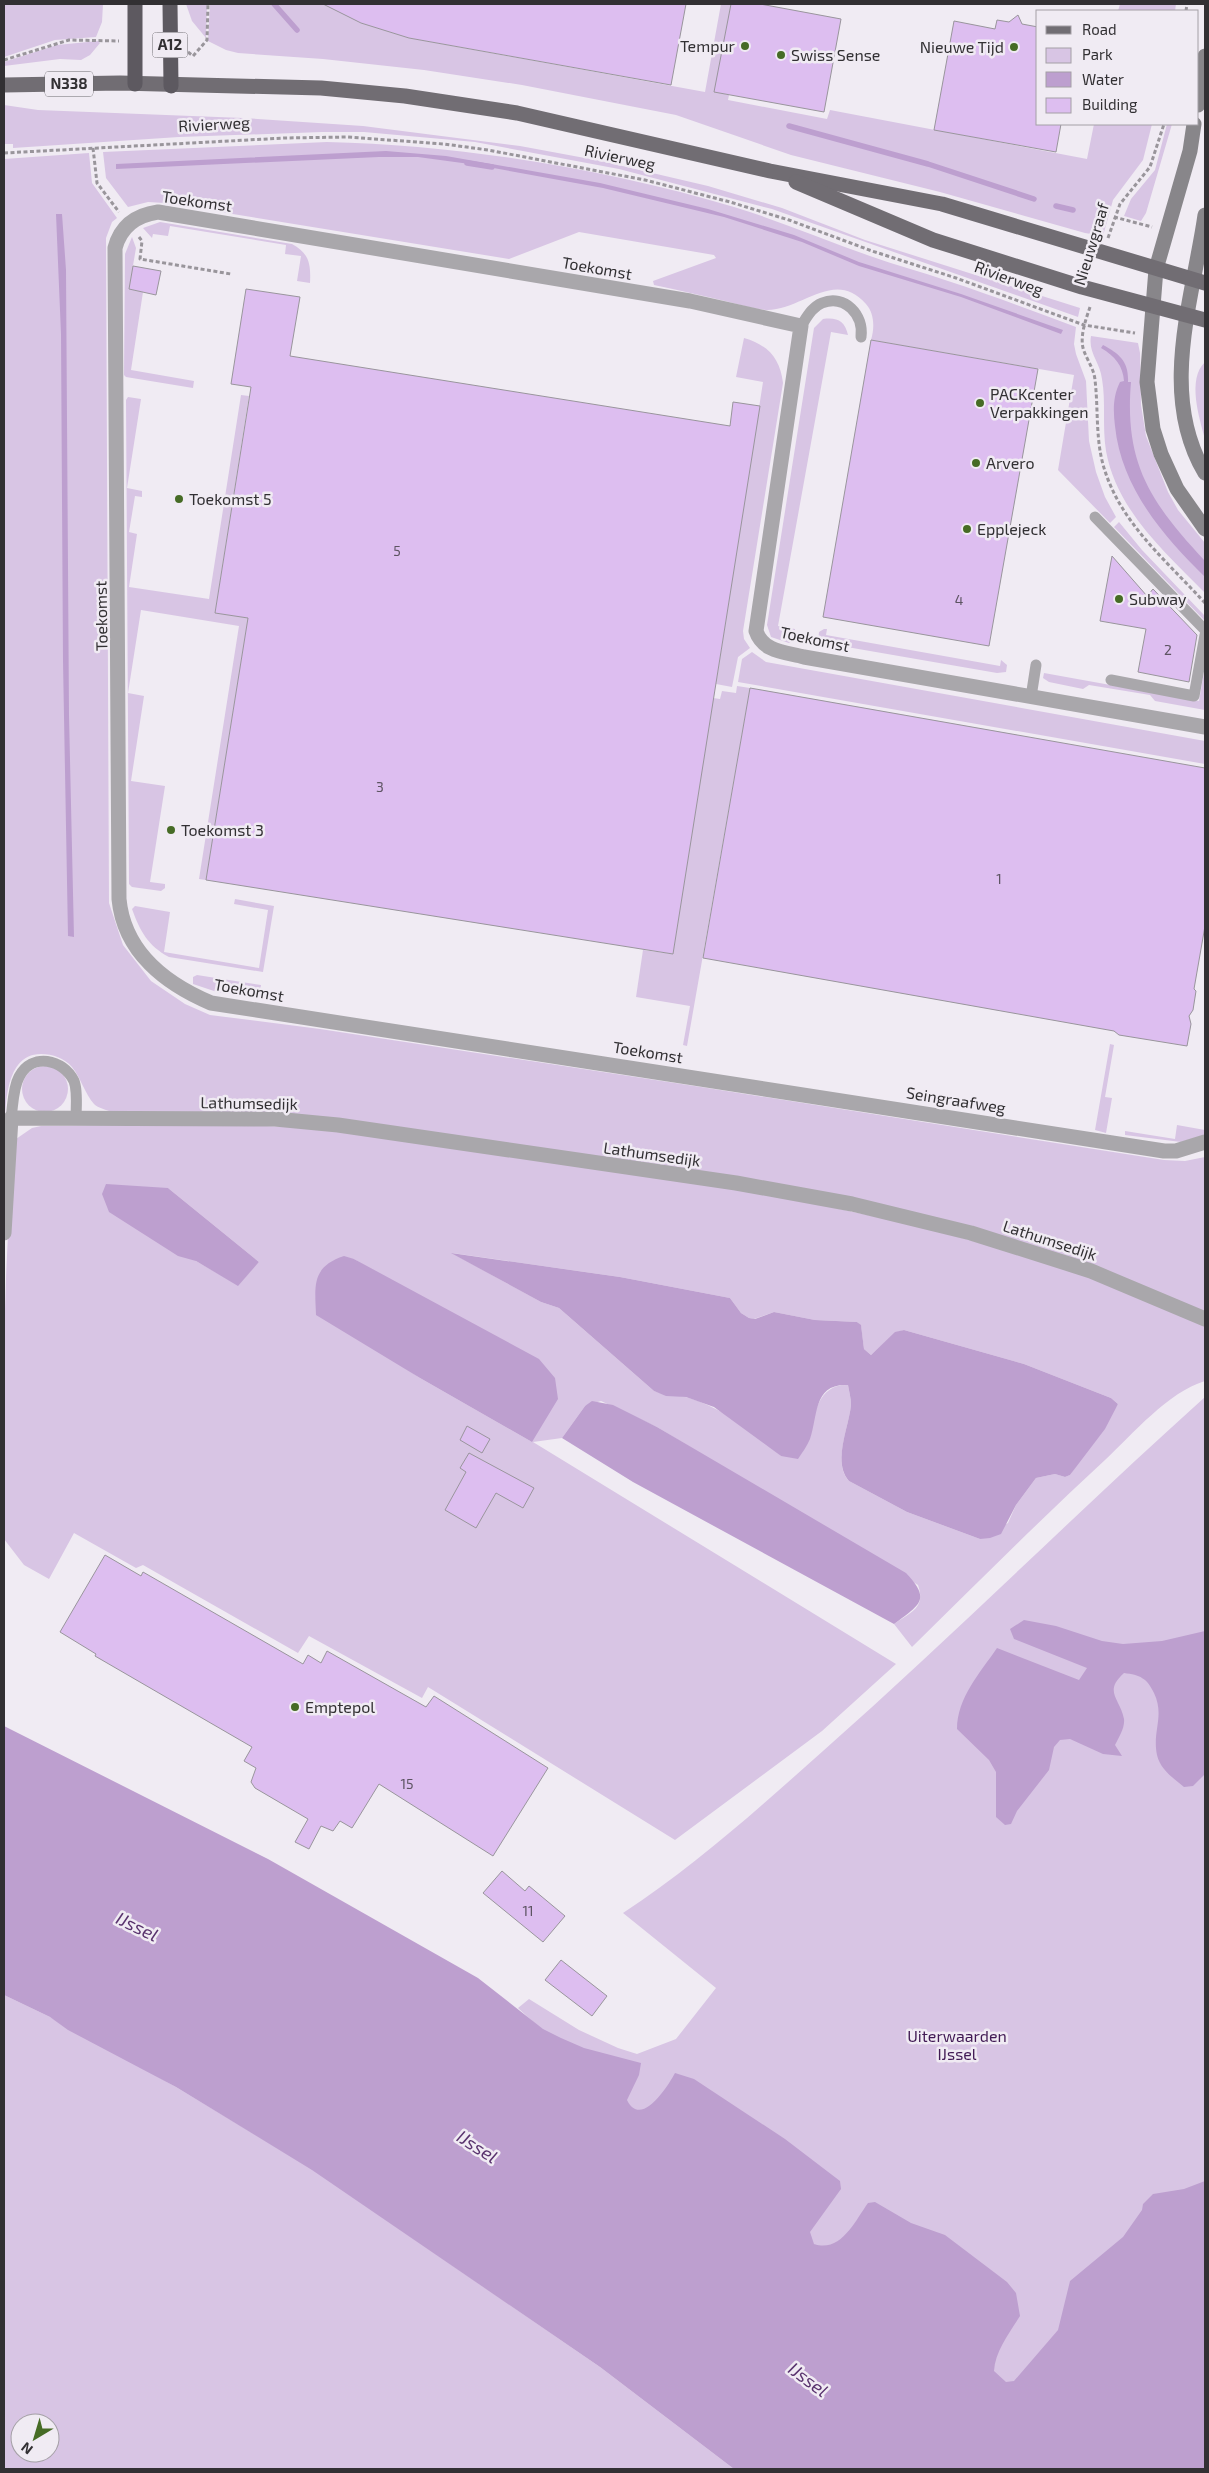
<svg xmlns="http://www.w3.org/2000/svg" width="1209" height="2473" font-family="'Exo 2',sans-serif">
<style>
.green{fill:#d8c5e4;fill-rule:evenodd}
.water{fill:#bd9fcf}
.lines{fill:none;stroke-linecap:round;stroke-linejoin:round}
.stream{stroke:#bd9fcf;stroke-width:5.5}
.building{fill:#ddbef0;stroke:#99959c}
.path{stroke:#99959b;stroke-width:3;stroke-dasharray:4 2.5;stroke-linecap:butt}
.lane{stroke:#a9a7ab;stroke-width:11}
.street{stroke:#a9a7ab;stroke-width:15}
.secondary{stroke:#88868a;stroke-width:15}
.primary{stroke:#716d73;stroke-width:15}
.highway{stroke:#5d5960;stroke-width:15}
.poi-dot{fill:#466b25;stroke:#f0ebf3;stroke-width:2}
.labels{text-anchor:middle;stroke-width:5;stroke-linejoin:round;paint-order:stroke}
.number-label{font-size:14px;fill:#5d5462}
.shield{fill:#f0ebf3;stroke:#6b686d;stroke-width:1}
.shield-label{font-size:15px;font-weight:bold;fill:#323033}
.poi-label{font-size:16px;fill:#323033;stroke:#f0ebf3;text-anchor:start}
.street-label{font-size:16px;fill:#323033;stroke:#f0ebf3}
.park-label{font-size:16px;fill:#411a54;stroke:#f0ebf3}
.water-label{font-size:18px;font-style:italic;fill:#59336e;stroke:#f0ebf3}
</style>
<rect width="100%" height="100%" fill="#f0ebf3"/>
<!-- green -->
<g class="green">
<path d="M4 4H103L102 22 96 37 55 40 4 57Z"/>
<path d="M186 4H207L206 38 192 21Z"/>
<path d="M210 4H327L361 23 409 38 705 92 721 4H731L715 92 729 95 728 100 827 119 830 110 1087 159 1094 124H1152L1143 160 1113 200 1103 236 1085 233 940 192 791 155 676 115 522 85 424 70 323 59 238 53 226 50 208 41Z"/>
<path d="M1120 4H1176L1175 11H1118Z"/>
<path d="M98 41 100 43 90 55 81 60 60 59 4 66V62L57 45Z"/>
<path d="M4 105 38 110 243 118 363 126 520 146 601 161 708 186 782 208 865 240 1080 308 1078 317 772 209 619 169 475 142 364 132H322L179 137 13 148V144H4Z"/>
<path d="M1167 124H1172L1146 213 1141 221 1124 216 1131 199 1155 170Z"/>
<path d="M327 142C461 145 606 169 734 207 780 221 824 240 870 256 895 265 922 272 948 281 991 295 1033 311 1076 327L1074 344 1076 354 1086 381 1089 441 1096 472 1105 497 1116 517 1110 523 1058 470 1074 375 871 340C875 327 874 313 866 304 834 268 802 311 766 310 754 309 741 305 729 302 704 296 679 290 654 285L653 281 716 258 714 255 579 232 509 259 165 203 148 202 128 207 106 178 103 152Z"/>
<path d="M89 153 92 183 117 218 112 222 106 238 109 903 123 945 151 981 185 1004 210 1015 320 1029 701 1087 1164 1160 1185 1161 1205 1157V1313L1004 1239 497 1144 112 1112C107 1110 98 1108 94 1104 85 1094 81 1078 72 1067 64 1058 53 1054 41 1054 1 1054 6 1117 4 1145V159Z"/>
<path d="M160 222 292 244C309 253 311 264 310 283L297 281 301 256 285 254 286 245 170 226 168 236 153 234 152 238 143 228Z"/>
<path d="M132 237 136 248 129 289 143 292 131 370 194 381 193 388 126 377 124 375 125 254Z"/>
<path d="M823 319C837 317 845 321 848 335L831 332 778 626 795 629V639L789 643 771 637 767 625 814 328Z"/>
<path d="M1091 336 1138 343 1140 353 1141 405 1146 436 1168 492 1178 510 1205 543V593C1165 552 1117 511 1106 451 1102 426 1106 402 1102 379 1100 362 1088 353 1091 336Z"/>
<path d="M744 338C768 345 780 358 783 383L743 631 744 639 750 648 738 657 732 687 716 684 763 382 736 377Z"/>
<path d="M1205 362V439C1199 417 1187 379 1205 362Z"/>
<path d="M241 395 249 396 215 613 248 618 206 880 199 879 239 626 141 610 128 693 144 696 131 781 165 786 150 882 165 884V888L161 891 132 887 129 884 126 400 128 397 141 399 127 488 142 491V497L135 496 129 532 137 534 129 587 209 599Z"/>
<path d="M1119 522 1142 550 1204 615 1205 621 1114 527Z"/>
<path d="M824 629H827L826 635 1000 666 1001 660 1007 665 1006 672 997 673 818 642 819 632Z"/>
<path d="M752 652 766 662 1205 741V764L738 682 742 659Z"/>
<path d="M1205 667V710L1155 701 1150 695 1089 685 1083 689 1049 682 1043 678 1044 673 1199 701Z"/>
<path d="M737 686 750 688 687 1046 683 1045 690 1006 636 997 643 950 673 954 713 698 720 699 722 691 736 693Z"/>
<path d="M235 899 274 906 263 972 169 957C148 946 140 931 132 909L135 906 170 912 164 952 259 968 268 910 234 904Z"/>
<path d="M197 975 261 985 259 998 217 992 193 984V977Z"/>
<path d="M1110 1044 1114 1045 1105 1097 1112 1098 1106 1133 1095 1130Z"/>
<circle cx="45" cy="1089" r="23"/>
<path d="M219 1124 316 1128 765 1193 919 1226 1016 1253 1103 1282 1205 1324V1381C1168 1392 1133 1434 1105 1460 1039 1521 976 1584 912 1647L894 1624C911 1612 926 1608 918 1585L657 1427 601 1401 585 1406 562 1438 533 1442 896 1664 822 1731 675 1840 428 1687 422 1698 309 1636 298 1653 143 1565 136 1568 74 1533 49 1579 24 1565 4 1539C4 1405 1 1272 16 1139L32 1128 41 1126ZM168 1188 259 1262 238 1285 196 1261ZM452 1253 620 1277 730 1298 741 1313 749 1318 754 1319 774 1312 815 1320 857 1322 861 1326 864 1349 871 1355 895 1333 904 1330 1024 1364 1111 1398 1118 1404 1070 1475 1065 1477 1055 1474 1036 1478 1016 1505 1008 1523 980 1539 907 1512 849 1481C832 1463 849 1427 851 1405 851 1398 849 1391 848 1385 818 1384 814 1414 810 1438L781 1456C755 1432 722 1408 689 1398 677 1394 666 1396 654 1391L559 1308 541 1302ZM354 1259 378 1274 532 1442 420 1378 376 1349Z"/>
<path d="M1177 1125 1205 1130V1135L1181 1142 1125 1135V1131L1175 1139Z"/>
<path d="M1205 1397V2469H1125L631 2112 518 2008 529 1999 579 2030 618 2048 637 2054 676 2039 716 1988 623 1913C695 1866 759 1808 823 1751 953 1636 1076 1513 1205 1397Z"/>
<path d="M4 1995 50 2017 176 2087 312 2169 600 2367 734 2469H4ZM20 2423H50V2453H20Z"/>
</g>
<!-- water -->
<g class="water">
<path d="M386 151 446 156 600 183 708 209 794 235 859 262 961 294 1063 330 1061 334 961 297 859 266 802 242 724 217 603 188 477 165 418 157H379L116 169V164Z"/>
<path d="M56 214H62L66 270 69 715 74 937 68 936 63 661 61 334Z"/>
<path d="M1103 345C1120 354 1129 362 1128 382H1131C1124 464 1151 503 1205 561V577C1163 536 1121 487 1115 426 1113 410 1113 396 1120 382L1124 381C1123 366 1115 356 1101 348Z"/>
<path d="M106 1184 168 1188 259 1262 238 1286 196 1261 178 1256 109 1212 102 1194Z"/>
<path d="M451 1253 620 1277 730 1298 741 1313 749 1318 755 1319 774 1312 815 1320 857 1322 861 1325 864 1349 871 1355 895 1332 904 1330 1024 1364 1111 1398 1118 1404 1105 1429 1070 1475 1065 1477 1055 1474 1036 1478 1016 1505 1001 1534 990 1538 980 1539 907 1512 849 1481C832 1462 849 1427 851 1405 851 1398 849 1391 848 1385 813 1383 818 1416 810 1439 807 1446 802 1453 798 1459L781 1456 714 1407 686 1397 666 1396 654 1391 559 1308 541 1302Z"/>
<path d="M344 1256 354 1259 539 1359 555 1378 558 1399 532 1442 420 1378 316 1315C315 1286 311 1267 344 1256Z"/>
<path d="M592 1401 613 1405 657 1427 906 1573C932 1600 919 1605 894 1624L633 1482 562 1438 585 1406Z"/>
<path d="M1024 1620 1056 1626 1102 1641 1123 1644 1162 1641 1205 1631V1774L1193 1786 1184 1787C1173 1778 1160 1769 1157 1755 1152 1731 1165 1716 1154 1693 1147 1678 1140 1675 1124 1673 1103 1692 1120 1698 1124 1719 1125 1728 1119 1737 1115 1745L1122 1756 1103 1754 1070 1739 1060 1740 1054 1747 1049 1770 1017 1811 1011 1824 1005 1825 996 1817V1772L989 1760 957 1729C957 1698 980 1673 997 1648L1079 1680 1087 1668 1014 1639 1010 1629Z"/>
<path d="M4 1726 268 1859 478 1978 543 2029 561 2038 584 2048 641 2063 639 2075 627 2100C641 2129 668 2086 675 2073L694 2079 785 2139 840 2181 841 2189 810 2232 814 2244C841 2253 855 2221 868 2203L875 2202 911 2223 945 2235 1007 2282 1016 2293 1020 2316C1010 2332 995 2351 994 2371L1006 2382 1014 2381 1058 2330 1070 2281 1123 2237 1142 2210 1143 2204 1153 2194 1184 2189 1205 2181V2469H734L600 2367 312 2170 176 2087 68 2030 50 2017 4 1995Z"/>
</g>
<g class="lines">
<!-- stream -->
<g class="stream">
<path d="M274 4 297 30"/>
<path d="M789 126 928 164 1034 199"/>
<path d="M467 163 492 167"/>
<path d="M1056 206 1073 210"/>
</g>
</g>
<!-- building -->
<g class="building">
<path d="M323 4H686L671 85 409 38 361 23Z"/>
<path d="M731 4H760L841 19 824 112 714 92Z"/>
<path d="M1018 15 1022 24 1038 27V124H1061L1056 152 934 130 954 21 995 29 997 20 1009 22Z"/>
<path d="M133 266 161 271 156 295 129 289Z"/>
<path d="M246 289 300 297 290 356 730 426 733 402 760 406 673 954 206 880 248 618 215 613 251 387 231 384Z"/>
<path d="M871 340 1038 369 989 646 823 617Z"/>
<path d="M1112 556 1147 596 1153 589 1197 635 1189 682 1138 672 1146 629 1100 621Z"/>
<path d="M750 688 1205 768V926L1194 989 1196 991 1193 1010 1189 1016 1191 1024 1187 1046 1119 1035 1114 1031 703 958Z"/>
<path d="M467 1426 490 1439 482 1453 460 1440Z"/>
<path d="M469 1453 534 1488 523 1508 496 1493 476 1528 445 1510 466 1472 460 1468Z"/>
<path d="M105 1555 141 1576 143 1572 303 1664 308 1655 321 1663 327 1651 426 1707 434 1696 548 1768 493 1856 379 1784 352 1828 340 1821 333 1831 321 1826 309 1849 295 1842 308 1819 255 1788 251 1782 256 1768 244 1761 252 1747 95 1656 96 1654 60 1632Z"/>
<path d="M502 1871 525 1891 529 1886 565 1916 543 1942 483 1893Z"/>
<path d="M561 1960 607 1996 592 2016 545 1980Z"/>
</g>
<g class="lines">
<!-- path -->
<g class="path">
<path d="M1186 11 1187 4"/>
<path d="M188 52 193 56 207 40 208 4"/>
<path d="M4 60 69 40 119 41"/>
<path d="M93 148 97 183 119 212"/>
<path d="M4 153 285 138 347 137 444 144 488 150 645 180 730 202 789 220 872 251 956 278 1084 325 1135 333"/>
<path d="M1114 217 1152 227"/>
<path d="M139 237 142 241 140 259 231 274"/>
<path d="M1108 238 1120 204 1150 167 1164 124"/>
<path d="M1090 307C1086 319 1080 335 1083 348 1086 359 1094 368 1095 380 1098 405 1096 431 1101 456 1114 518 1164 558 1205 603"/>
</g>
<!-- lane -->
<g class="lane">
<path d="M801 326C807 317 812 307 822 303 845 294 864 315 861 337"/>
<path d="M1095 517 1205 630"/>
<path d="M1111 680 1194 696 1205 635"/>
<path d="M1031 697 1036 665"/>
<path d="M11 1118C13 1105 13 1088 19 1077 32 1052 63 1059 74 1081 78 1091 76 1108 76 1119"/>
</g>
<!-- street -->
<g class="street">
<path d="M1205 727 804 657C785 652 763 652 756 631L801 326 690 301 158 212C137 215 121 225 115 248L119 899C124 952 166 984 211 1003L1164 1151H1176L1205 1142"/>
<path d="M4 1233 11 1118 275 1119 338 1125 736 1183 852 1204 971 1233 1091 1271 1205 1319"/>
</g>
<!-- secondary -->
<g class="secondary">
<path d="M1198 105 1205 56"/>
<path d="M1194 124 1190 151 1156 269 1147 382 1153 429 1161 454 1177 489 1205 529"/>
<path d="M1205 215C1193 299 1158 394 1205 473"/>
</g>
<!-- primary -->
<g class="primary">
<path d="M4 85 120 83 321 88 405 96 517 113 770 171 942 204 1205 283"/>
<path d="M796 182 933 240 1082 287 1205 320"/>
</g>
<!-- highway -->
<g class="highway">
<path d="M170 4 171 86"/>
<path d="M135 84V4"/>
</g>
</g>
<!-- markers -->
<g class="poi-dot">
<circle cx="745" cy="46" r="5"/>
<circle cx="1014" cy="47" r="5"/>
<circle cx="781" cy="55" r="5"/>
<circle cx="980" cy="403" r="5"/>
<circle cx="976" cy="463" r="5"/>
<circle cx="179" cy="499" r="5"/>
<circle cx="967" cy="529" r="5"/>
<circle cx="1119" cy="599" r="5"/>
<circle cx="171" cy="830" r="5"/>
<circle cx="295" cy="1707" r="5"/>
</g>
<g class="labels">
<!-- number labels -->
<g class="number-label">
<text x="397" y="556">5</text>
<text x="959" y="605">4</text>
<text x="1168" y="655">2</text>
<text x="380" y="792">3</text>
<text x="999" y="884">1</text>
<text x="407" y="1789">15</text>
<text x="528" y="1916">11</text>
</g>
<!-- shield labels -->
<g class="shield">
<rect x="152.5" y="32.5" width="35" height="25" rx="4"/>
<rect x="45" y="71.5" width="48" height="25" rx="4"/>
</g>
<g class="shield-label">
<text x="170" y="50">A12</text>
<text x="69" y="89">N338</text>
</g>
<!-- poi labels -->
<g class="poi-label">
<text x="735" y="52" text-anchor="end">Tempur</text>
<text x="1004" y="53" text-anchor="end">Nieuwe Tijd</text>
<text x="791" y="61">Swiss Sense</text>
<text x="990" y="400">PACKcenter<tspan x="990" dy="18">Verpakkingen</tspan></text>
<text x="986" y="469">Arvero</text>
<text x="189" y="505">Toekomst 5</text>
<text x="977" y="535">Epplejeck</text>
<text x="1129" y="605">Subway</text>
<text x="181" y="836">Toekomst 3</text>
<text x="305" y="1713">Emptepol</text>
</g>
<!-- street labels -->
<g class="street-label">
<text transform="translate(214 124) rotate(-3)" y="6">Rivierweg</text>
<text transform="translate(620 157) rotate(12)" y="6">Rivierweg</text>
<text transform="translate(197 201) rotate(8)" y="6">Toekomst</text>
<text transform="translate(1091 244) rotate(-73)" y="6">Nieuwgraaf</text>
<text transform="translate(597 268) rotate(10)" y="6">Toekomst</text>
<text transform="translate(1009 278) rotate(20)" y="6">Rivierweg</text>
<text transform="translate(101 616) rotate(-91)" y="6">Toekomst</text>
<text transform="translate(815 639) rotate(12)" y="6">Toekomst</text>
<text transform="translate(249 990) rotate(10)" y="6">Toekomst</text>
<text transform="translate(648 1052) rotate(9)" y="6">Toekomst</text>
<text transform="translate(956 1100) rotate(9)" y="6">Seingraafweg</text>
<text transform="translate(249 1103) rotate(1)" y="6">Lathumsedijk</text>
<text transform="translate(652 1154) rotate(8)" y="6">Lathumsedijk</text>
<text transform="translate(1050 1240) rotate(18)" y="6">Lathumsedijk</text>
</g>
<!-- park labels -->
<g class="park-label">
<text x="957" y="2042">Uiterwaarden<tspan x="957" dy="18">IJssel</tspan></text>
</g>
<!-- water labels -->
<g class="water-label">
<text transform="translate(137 1927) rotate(26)" y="6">IJssel</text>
<text transform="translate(477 2147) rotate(33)" y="6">IJssel</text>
<text transform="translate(808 2380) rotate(37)" y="6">IJssel</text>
</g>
</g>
<!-- border -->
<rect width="1209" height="2473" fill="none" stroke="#323033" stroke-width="10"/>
<!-- legend -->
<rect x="1036" y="10" width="162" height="115" fill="#f0ebf3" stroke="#a4a0a6"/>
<rect x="1046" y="26" width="25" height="8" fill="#716d73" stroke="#a4a0a6"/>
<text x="1082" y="35" font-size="15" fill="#323033">Road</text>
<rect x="1046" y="48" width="25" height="15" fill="#d8c5e4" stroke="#a4a0a6"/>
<text x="1082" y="60" font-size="15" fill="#323033">Park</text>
<rect x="1046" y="72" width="25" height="15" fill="#bd9fcf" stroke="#a4a0a6"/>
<text x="1082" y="85" font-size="15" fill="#323033">Water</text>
<rect x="1046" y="98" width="25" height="15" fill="#ddbef0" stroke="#a4a0a6"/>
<text x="1082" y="110" font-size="15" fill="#323033">Building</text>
<!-- north arrow -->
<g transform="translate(35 2438) rotate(218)"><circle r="24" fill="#f0ebf3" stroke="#a4a0a6"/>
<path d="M0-4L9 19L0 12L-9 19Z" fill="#466b25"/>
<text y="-8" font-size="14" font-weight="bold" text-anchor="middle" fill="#323033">N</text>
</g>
</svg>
